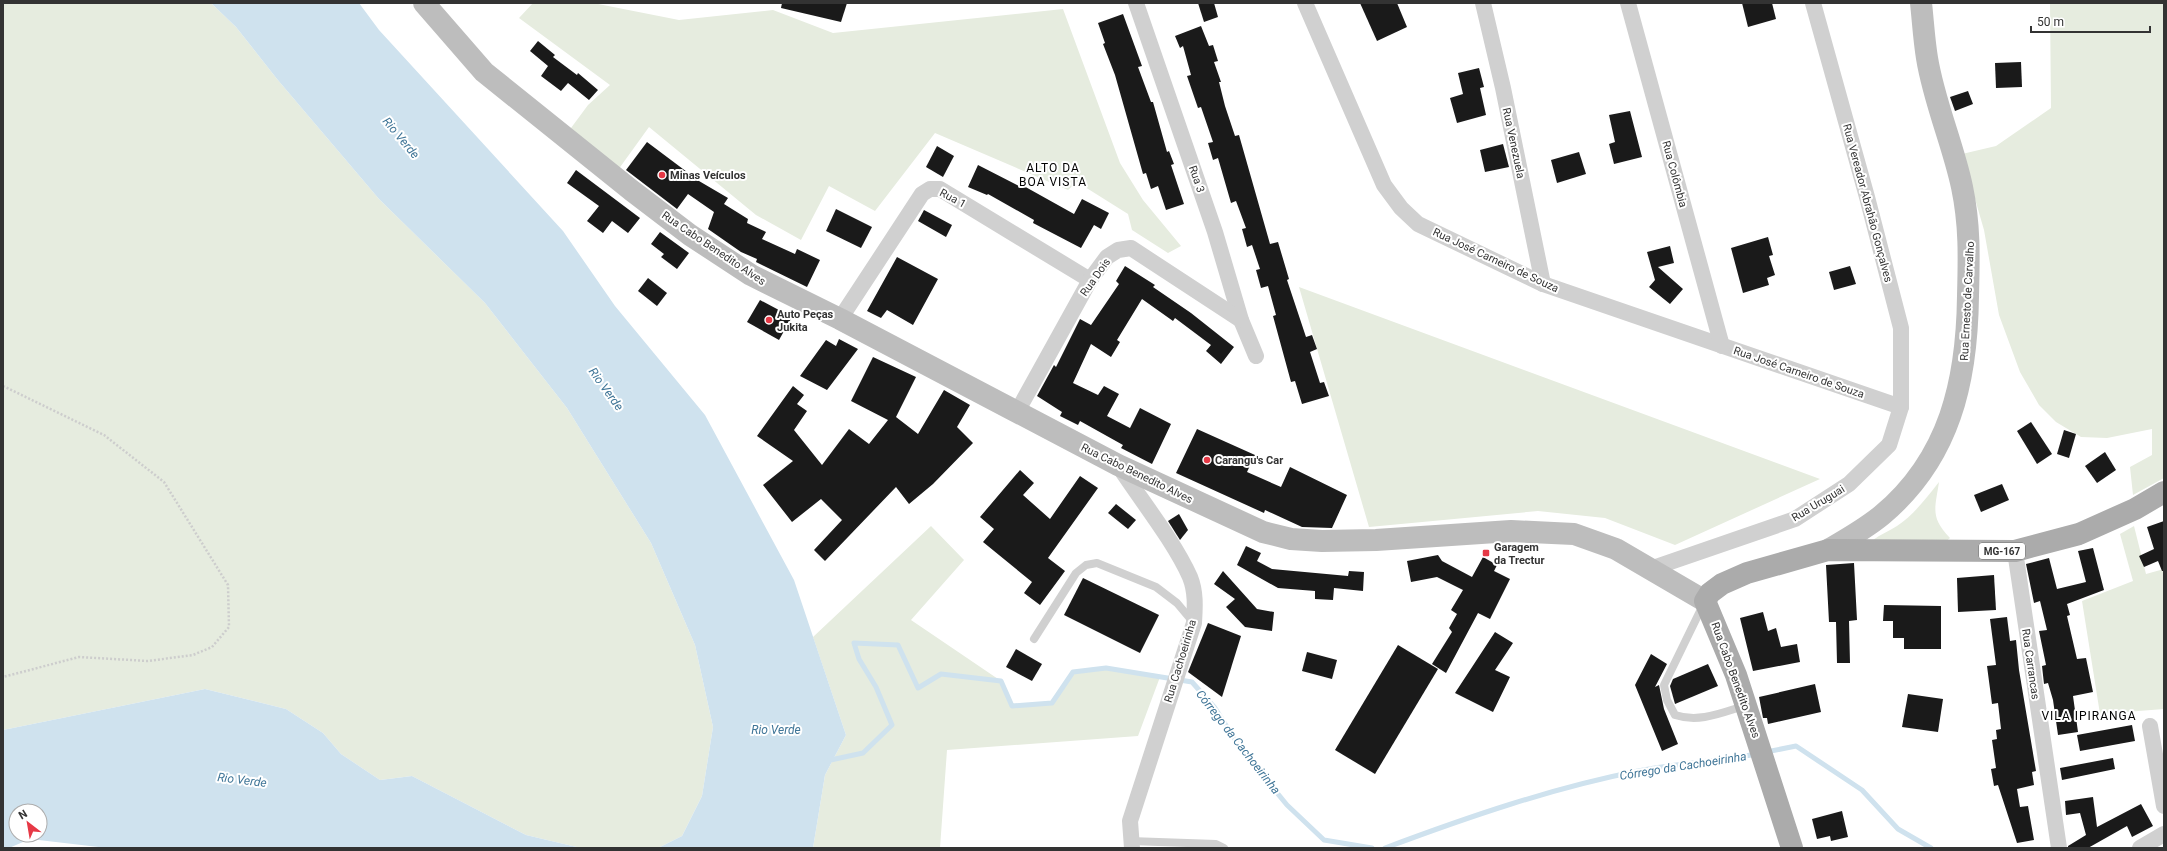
<svg xmlns="http://www.w3.org/2000/svg" width="2167" height="851" font-family="Roboto,sans-serif">
<style>
.green{fill:#e6ecdf}
.water{fill:#cfe2ee;fill-rule:evenodd}
.lines{fill:none;stroke-linecap:round;stroke-linejoin:round}
.stream{stroke:#cfe2ee;stroke-width:5}
.building{fill:#1a1a1a}
.path{stroke:#cdcdcd;stroke-width:2.5;stroke-dasharray:2 2;stroke-linecap:butt}
.service{stroke:#d0d0d0;stroke-width:8}
.minor{stroke:#d0d0d0;stroke-width:16}
.secondary{stroke:#bdbdbd;stroke-width:22}
.primary{stroke:#ababab;stroke-width:22}
.poi-dot{fill:#e63946;stroke:#fff;stroke-width:1.5}
.labels{text-anchor:middle;stroke-width:4;stroke-linejoin:round;paint-order:stroke}
.shield{fill:#fff;stroke:#707070;stroke-width:1}
.shield-label{font-size:10px;font-weight:bold;fill:#333}
.street-label{font-size:11px;fill:#333;stroke:#fff}
.poi-label{font-size:11px;font-weight:bold;fill:#333;stroke:#fff;text-anchor:start}
.water-label{font-size:12px;font-style:italic;fill:#3f7597;stroke:#fff}
.neighbourhood-label{font-size:12px;letter-spacing:1px;fill:#000;stroke:#fff}
</style>
<rect width="100%" height="100%" fill="#fff"/>
<!-- green -->
<g class="green">
<path d="M3 3H211L236 27 277 79 379 199 485 303 567 408 651 543 695 645 713 727 702 796 682 836 658 848H581L526 835 412 776 380 780 341 754 323 733 286 709 205 689 3 730Z"/>
<path d="M533 3H593L679 20 773 10 833 33 1063 9 1120 163 1143 200 1181 246 1168 253 1132 230 1128 214 1077 182 1068 190 935 133 875 211 829 186 801 240 756 215 649 127 618 170 571 128 588 105 610 85 519 18Z"/>
<path d="M2050 3H2164V478L2133 495 2130 467 2152 455V429L2107 438 2081 437 2056 422 2039 405 2020 372 1999 315 1984 230 1962 154 1996 146 2051 108Z"/>
<path d="M1299 287 1820 479 1675 545 1605 518 1538 511 1369 527Z"/>
<path d="M1939 482C1935 509 1930 517 1950 538L1943 544 1873 540C1881 534 1889 531 1897 526 1914 515 1927 497 1939 482Z"/>
<path d="M931 526 964 560 911 620 1001 681 1012 706 1052 703 1073 672 1106 668 1160 677 1138 736 947 750 940 848H813L825 775 846 735 813 637Z"/>
<path d="M2134 526 2146 574 2164 569V709L2100 714 2082 601 2133 581 2120 534Z"/>
</g>
<!-- water -->
<g class="water">
<path d="M211 3H359L379 30 563 231 615 306 705 415 794 580 846 735 825 775 813 848H658L682 836 702 796 713 727 695 645 651 543 567 408 485 303 379 199 277 79 236 27Z"/>
<path d="M205 689 286 709 323 733 341 754 380 780 412 776 526 835 581 848H107L30 839 9 848H3V730ZM16 811H40V835H16Z"/>
</g>
<g class="lines">
<!-- stream -->
<g class="stream">
<path d="M1766 752 1796 746 1862 790 1898 829 1931 848"/>
<path d="M826 761 863 753 892 725 876 687 859 659 854 643 898 645 918 688 941 674 1001 681 1012 706 1052 703 1073 672 1106 668 1192 682 1215 708 1241 749 1287 805 1324 840 1372 848"/>
<path d="M1385 848C1468 817 1552 788 1638 771 1677 763 1717 762 1756 754"/>
</g>
</g>
<!-- building -->
<g class="building">
<path d="M782 3H847L841 22 781 8Z"/>
<path d="M1198 3H1214L1218 17 1204 22Z"/>
<path d="M1360 3H1397L1407 27 1377 41Z"/>
<path d="M1742 3H1772L1776 19 1748 27Z"/>
<path d="M1123 14 1142 66 1138 67 1151 102H1153L1167 152 1169 151 1174 164 1171 165 1184 204 1166 210 1158 186 1151 189 1146 173 1143 174 1115 75 1103 44 1105 43 1098 23Z"/>
<path d="M1201 26 1209 46 1213 45 1218 61 1214 62 1221 82H1219L1225 106 1235 136 1239 135 1270 244 1278 242 1289 279 1287 280 1306 337 1312 335 1317 349 1310 352 1320 383 1324 382 1329 396 1302 404 1295 381 1291 382 1273 316 1276 315 1268 286 1261 288 1256 270 1260 269 1252 245 1247 247 1242 229 1246 228 1236 201 1231 203 1218 158 1213 160 1208 143 1213 142 1201 107 1198 108 1187 76 1191 75 1183 46 1180 48 1175 36Z"/>
<path d="M538 41 555 55 553 57 577 75 578 73 598 90 589 100 568 83 561 91 541 76 548 66 530 51Z"/>
<path d="M2021 62 2022 87 1996 88 1995 63Z"/>
<path d="M1479 68 1484 87 1480 88 1486 115 1457 123 1450 98 1463 94 1458 73Z"/>
<path d="M1968 91 1973 104 1955 111 1950 97Z"/>
<path d="M1630 111 1642 157 1614 164 1609 144 1615 142 1609 115Z"/>
<path d="M647 142 699 181 728 198 724 204 748 219 747 223 766 232 762 239 795 254 797 249 820 260 807 287 756 262 757 259 741 252 708 229 714 212 688 194 677 209 626 170Z"/>
<path d="M1503 144 1509 167 1485 172 1480 150Z"/>
<path d="M937 146 954 156 943 177 926 167Z"/>
<path d="M1579 152 1586 174 1557 183 1551 160Z"/>
<path d="M978 165 1021 187 1022 185 1074 214 1082 199 1109 213 1101 229 1094 225 1081 248 1033 223 1034 220 988 194 987 195 968 187Z"/>
<path d="M576 170 640 218 628 233 612 221 603 233 587 221 599 206 567 183Z"/>
<path d="M836 209 872 227 861 248 826 231Z"/>
<path d="M924 210 952 225 946 237 918 221Z"/>
<path d="M660 232 689 253 677 269 661 257 664 254 651 244Z"/>
<path d="M1768 237 1773 255 1769 256 1775 275 1767 278 1769 285 1743 293 1731 248Z"/>
<path d="M1670 246 1674 263 1658 267 1683 289 1670 304 1649 287 1655 280 1647 252Z"/>
<path d="M897 257 938 279 913 325 887 310 881 318 867 311Z"/>
<path d="M1125 266 1155 285 1153 287 1191 313 1234 347 1221 364 1206 351 1211 345 1175 318 1173 321 1142 299 1117 340 1120 342 1111 357 1091 344 1073 383 1098 395 1104 386 1119 394 1107 416 1130 428 1140 408 1171 424 1152 464 1121 448 1123 445 1080 421 1078 425 1060 416 1062 412 1037 396 1054 365 1056 367 1080 319 1091 325 1119 284 1116 281Z"/>
<path d="M1850 266 1856 284 1834 290 1829 272Z"/>
<path d="M648 278 667 293 657 306 638 291Z"/>
<path d="M760 300 792 317 779 340 747 322Z"/>
<path d="M839 339 858 349 827 390 800 376 826 340 836 346Z"/>
<path d="M873 357 916 377 896 417 918 434 944 390 970 405 957 427 973 443 933 484 909 504 896 487 825 561 814 550 842 520 821 499 792 522 763 485 793 461 757 436 793 386 804 395 797 404 807 411 794 430 822 465 849 429 869 444 888 420 851 401Z"/>
<path d="M2031 422 2052 454 2037 464 2017 431Z"/>
<path d="M1197 429 1255 455 1247 472 1281 487 1290 467 1347 495 1332 528 1302 527 1265 510 1264 513 1176 473Z"/>
<path d="M2064 430 2076 434 2069 458 2057 454Z"/>
<path d="M2105 452 2116 470 2097 483 2085 466Z"/>
<path d="M1020 470 1034 483 1023 495 1050 519 1080 476 1098 488 1048 558 1065 571 1040 605 1024 593 1032 582 983 542 994 529 980 517Z"/>
<path d="M2002 484 2009 500 1981 512 1974 495Z"/>
<path d="M1116 504 1136 520 1128 529 1108 513Z"/>
<path d="M1179 514 1188 530 1180 540 1168 521Z"/>
<path d="M2164 521V571H2162L2158 561 2144 567 2139 556 2154 549 2147 527Z"/>
<path d="M1246 546 1261 553 1257 561 1272 569 1348 576 1349 571 1364 572 1363 591 1334 588 1333 600 1315 599V591L1278 588 1237 565Z"/>
<path d="M2093 548 2104 590 2067 604 2070 615 2067 616 2077 659 2086 658 2093 692 2073 696 2078 732 2058 735 2053 700 2048 683 2044 684 2042 666 2046 665 2039 631 2047 630 2040 601 2034 603 2026 564 2049 558 2057 589 2086 582 2078 551Z"/>
<path d="M1438 555 1442 561 1472 577 1483 557 1497 565 1494 571 1510 579 1490 619 1478 613 1446 673 1432 664 1452 632 1449 628 1457 614 1451 610 1463 590 1437 577 1411 582 1407 561Z"/>
<path d="M1854 563 1857 620 1849 621 1850 663H1837L1836 622H1829L1826 565Z"/>
<path d="M1223 571 1257 609 1274 612 1272 631 1245 627 1226 607 1235 599 1214 584Z"/>
<path d="M1994 575 1996 610 1958 612 1957 578Z"/>
<path d="M1083 578 1159 615 1140 653 1064 615Z"/>
<path d="M1884 605 1941 606V649H1904V638H1893V621H1883Z"/>
<path d="M1763 612 1768 631 1776 628 1781 647 1797 644 1800 662 1753 671 1740 618Z"/>
<path d="M2007 617 2010 641 2016 640 2019 670 2036 771 2032 772 2034 785 2017 789 2020 807 2028 806 2034 840 2017 843 1998 785 1994 786 1991 769 1996 768 1992 740 1997 739 1996 730 2001 729 1998 703 1992 704 1987 666 1996 665 1990 619Z"/>
<path d="M1208 623 1241 636 1222 697 1188 672Z"/>
<path d="M1495 632 1513 643 1495 670 1510 677 1493 712 1455 693Z"/>
<path d="M1398 645 1438 669 1375 774 1335 750Z"/>
<path d="M1016 649 1042 664 1032 681 1006 667Z"/>
<path d="M1307 652 1337 660 1332 679 1302 671Z"/>
<path d="M1651 654 1667 664 1655 687 1659 685 1664 709 1678 744 1662 751 1635 685Z"/>
<path d="M1708 664 1718 686 1675 704 1670 686 1673 679Z"/>
<path d="M1815 684 1821 712 1768 724 1767 718H1763L1759 697Z"/>
<path d="M1908 694 1943 699 1938 732 1902 727Z"/>
<path d="M2132 725 2135 741 2080 751 2077 735Z"/>
<path d="M2113 758 2115 769 2062 780 2060 768Z"/>
<path d="M2093 797 2097 827 2141 804 2153 826 2132 837 2127 826 2088 848H2068V846L2086 835 2080 813 2066 815 2065 801Z"/>
<path d="M1842 811 1848 837 1831 841 1830 836 1817 839 1812 819Z"/>
</g>
<g class="lines">
<!-- path -->
<path class="path" d="M3 386 104 435 164 482 228 585 229 627 212 647 193 655 148 661 79 657 3 677"/>
<!-- service -->
<g class="service">
<path d="M1703 605 1664 685 1667 700 1675 715C1699 723 1721 713 1744 706"/>
<path d="M1034 639 1076 573 1086 565 1097 563 1156 587 1177 603 1193 622"/>
<path d="M1130 841 1216 844 1224 848"/>
</g>
<!-- minor -->
<g class="minor">
<path d="M1136 3 1215 232 1241 320 1256 356"/>
<path d="M1305 3 1384 185 1401 208 1418 224 1543 284 1901 407"/>
<path d="M1483 3 1503 88 1543 284"/>
<path d="M1628 3 1722 346"/>
<path d="M840 319 922 194 930 189H940L1090 280"/>
<path d="M1017 412 1090 280 1107 257 1118 250 1131 248 1241 320"/>
<path d="M1118 465C1140 499 1174 541 1190 577 1196 592 1195 607 1194 623L1130 821 1132 848"/>
<path d="M2015 551 2059 848"/>
<path d="M1650 569 1795 519 1849 484 1889 445 1901 407V328L1867 197 1813 3"/>
<path d="M2150 726 2164 806"/>
<path d="M2140 848 2164 834"/>
</g>
<!-- secondary -->
<g class="secondary">
<path d="M424 3 484 72 631 190 690 235 751 275 840 319 1118 465 1263 532 1291 539 1322 541 1376 540 1511 531 1574 534 1616 549 1705 601"/>
<path d="M1828 550C1847 539 1865 529 1882 515 1950 458 1967 381 1968 296 1969 258 1970 225 1962 187 1953 144 1934 102 1927 58 1924 40 1923 21 1921 3"/>
</g>
<!-- primary -->
<path class="primary" d="M1792 848 1736 675 1705 601 1710 593 1722 584 1747 573 1828 550 2015 551 2079 534 2135 509 2164 492"/>
</g>
<!-- markers -->
<g class="poi-dot">
<circle cx="662" cy="175" r="4"/>
<circle cx="769" cy="320" r="4"/>
<circle cx="1207" cy="460" r="4"/>
<rect x="1482" y="549" width="8" height="8" rx="2"/>
</g>
<g class="labels">
<!-- shield labels -->
<rect class="shield" x="1979" y="543" width="46" height="16" rx="3"/>
<g class="shield-label">
<text x="2002" y="555">MG-167</text>
</g>
<!-- street labels -->
<g class="street-label">
<text transform="translate(1514 143) rotate(78)" y="4">Rua Venezuela</text>
<text transform="translate(1675 174) rotate(75)" y="4">Rua Colômbia</text>
<text transform="translate(1197 179) rotate(71)" y="4">Rua 3</text>
<text transform="translate(953 198) rotate(28)" y="4">Rua 1</text>
<text transform="translate(1868 203) rotate(75)" y="4">Rua Vereador Abrahão Gonçalves</text>
<text transform="translate(714 248) rotate(34)" y="4">Rua Cabo Benedito Alves</text>
<text transform="translate(1496 260) rotate(25)" y="4">Rua José Carneiro de Souza</text>
<text transform="translate(1095 277) rotate(-55)" y="4">Rua Dois</text>
<text transform="translate(1967 301) rotate(-87)" y="4">Rua Ernesto de Carvalho</text>
<text transform="translate(1799 372) rotate(19)" y="4">Rua José Carneiro de Souza</text>
<text transform="translate(1137 473) rotate(26)" y="4">Rua Cabo Benedito Alves</text>
<text transform="translate(1818 503) rotate(-31)" y="4">Rua Uruguai</text>
<text transform="translate(1180 661) rotate(-73)" y="4">Rua Cachoeirinha</text>
<text transform="translate(2031 664) rotate(82)" y="4">Rua Carrancas</text>
<text transform="translate(1736 680) rotate(70)" y="4">Rua Cabo Benedito Alves</text>
</g>
<!-- poi labels -->
<g class="poi-label">
<text x="670" y="179">Minas Veículos</text>
<text x="777" y="318">Auto Peças<tspan x="777" dy="13">Jukita</tspan></text>
<text x="1215" y="464">Carangu's Car</text>
<text x="1494" y="551">Garagem<tspan x="1494" dy="13">da Trectur</tspan></text>
</g>
<!-- water labels -->
<g class="water-label">
<text transform="translate(401 138) rotate(50)" y="4">Rio Verde</text>
<text transform="translate(606 389) rotate(54)" y="4">Rio Verde</text>
<text x="776" y="734">Rio Verde</text>
<text transform="translate(1238 742) rotate(52)" y="4">Córrego da Cachoeirinha</text>
<text transform="translate(1683 766) rotate(-9)" y="4">Córrego da Cachoeirinha</text>
<text transform="translate(242 780) rotate(7)" y="4">Rio Verde</text>
</g>
<!-- neighbourhood labels -->
<g class="neighbourhood-label">
<text x="1053" y="172">ALTO DA<tspan x="1053" dy="14">BOA VISTA</tspan></text>
<text x="2089" y="720">VILA IPIRANGA</text>
</g>
</g>
<!-- border -->
<rect width="2167" height="851" fill="none" stroke="#333333" stroke-width="8"/>
<!-- north arrow -->
<g transform="translate(28 823) rotate(329)"><circle r="19" fill="#ffffff" stroke="#adadad"/>
<path d="M0-3L7 15L0 10L-7 15Z" fill="#e63946"/>
<text y="-6" font-size="11" font-weight="bold" text-anchor="middle" fill="#333333">N</text>
</g>
<!-- scale -->
<path d="M2031 26v6h119v-6" fill="none" stroke="#333333" stroke-width="2"/>
<text x="2037" y="26" font-size="12" fill="#333333" stroke="#ffffff" stroke-width="3" paint-order="stroke">50 m</text>
</svg>
